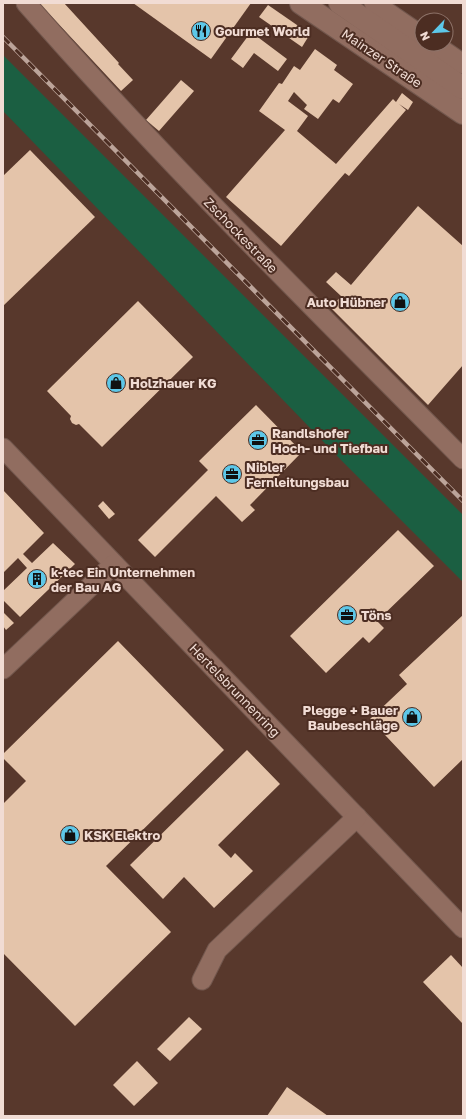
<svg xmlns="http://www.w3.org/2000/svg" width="466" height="1119" font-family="'Golos Text',sans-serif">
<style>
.green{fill:#1b5f42}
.building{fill:#e4c4aa}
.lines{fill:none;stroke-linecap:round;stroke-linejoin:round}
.street-casing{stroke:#72574d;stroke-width:21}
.secondary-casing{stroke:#72574d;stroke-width:24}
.street{stroke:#916d60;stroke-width:19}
.secondary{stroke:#916d60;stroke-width:22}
.rail-casing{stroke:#bca49a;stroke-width:4.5}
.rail{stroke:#4c2d22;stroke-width:3;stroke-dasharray:9;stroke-linecap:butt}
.labels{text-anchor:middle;stroke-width:4;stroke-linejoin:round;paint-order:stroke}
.poi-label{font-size:13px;font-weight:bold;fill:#f1dcd4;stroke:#4c2d22;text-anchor:start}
.street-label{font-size:13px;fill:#f1dcd4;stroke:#4c2d22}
</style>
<rect width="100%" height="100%" fill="#58382c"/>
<!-- green -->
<path class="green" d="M3 55 463 515V582L343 462 3 111Z"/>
<!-- building -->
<g class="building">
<path d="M39 3H64L119 63 118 64 133 80 121 91Z"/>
<path d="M133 3H251L211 59Z"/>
<path d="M268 5 310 34 302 47 259 17Z"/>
<path d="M251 32 287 59 278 71 254 53 243 68 231 59Z"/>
<path d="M315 49 337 65 334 70 353 84 339 103 333 99 318 119 304 109 307 105 294 92 288 101 308 116 297 131 336 164 393 99 396 102 402 93 413 102 408 110 399 104 406 110 349 176 345 173 281 246 226 197 285 130 259 111 279 83 282 84 294 66 300 70Z"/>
<path d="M181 80 194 91 159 131 146 120Z"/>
<path d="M30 150 95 217 3 306V176Z"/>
<path d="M418 206 463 246V365L428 405 331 308 341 296 326 282 336 272 351 285Z"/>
<path d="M138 301 193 357 102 447 79 424 76 425 72 423 70 419 71 416 47 391Z"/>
<path d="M256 405 302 452 250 505 255 510 242 522 216 496 155 557 138 540 208 470 199 461Z"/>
<path d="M3 490 44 533 23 554 32 563 53 543 75 564 20 617 3 600V591L27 568 18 558 3 573Z"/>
<path d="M103 501 115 514 109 519 98 506Z"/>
<path d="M398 530 434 566 377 621 384 628 369 643 363 637 326 673 290 636Z"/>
<path d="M3 612 14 623 6 630 3 626Z"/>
<path d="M463 615V759L434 787 370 719 407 684 399 675Z"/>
<path d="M118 641 224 750 106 866 171 932 75 1026 3 953V804L26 781 3 758V754Z"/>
<path d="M247 750 280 784 218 845 231 858 235 853 253 871 214 908 184 877 163 899 130 865Z"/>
<path d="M451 955 463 968V1024L423 982Z"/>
<path d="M189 1017 202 1029 170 1061 157 1049Z"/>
<path d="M137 1061 158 1083 134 1106 113 1085Z"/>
<path d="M287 1087 328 1116H267Z"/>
</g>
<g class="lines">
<!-- street casing -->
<g class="street-casing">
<g id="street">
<path d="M26 3C165 162 315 309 463 459"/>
<path d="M374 3 422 36"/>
<path d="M434 44 463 64"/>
<path d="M3 448 463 928"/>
<path d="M3 669 114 564"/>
<path d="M202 980 217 950 357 817"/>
</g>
</g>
<!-- secondary casing -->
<g class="secondary-casing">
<g id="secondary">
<path d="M301 3 463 113"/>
<path d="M340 3 463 88"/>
</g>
</g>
<!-- street -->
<use href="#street" class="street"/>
<!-- secondary -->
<use href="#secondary" class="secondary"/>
<!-- rail casing -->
<g class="rail-casing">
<path id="rail" d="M3 37 463 501"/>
</g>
<!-- rail -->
<use href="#rail" class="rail"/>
</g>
<!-- icons -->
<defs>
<g id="restaurant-disc" transform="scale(1)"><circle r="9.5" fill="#5dc7e8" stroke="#4c2d22"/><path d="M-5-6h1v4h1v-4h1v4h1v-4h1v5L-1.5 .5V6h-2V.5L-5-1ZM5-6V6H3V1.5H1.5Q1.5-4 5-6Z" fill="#111"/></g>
<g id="shop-disc" transform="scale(1)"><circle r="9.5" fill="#5dc7e8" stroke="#4c2d22"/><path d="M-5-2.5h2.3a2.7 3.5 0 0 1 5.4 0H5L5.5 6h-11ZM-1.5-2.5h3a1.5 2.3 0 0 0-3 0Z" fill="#111"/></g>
<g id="office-disc" transform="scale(1)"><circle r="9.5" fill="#5dc7e8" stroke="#4c2d22"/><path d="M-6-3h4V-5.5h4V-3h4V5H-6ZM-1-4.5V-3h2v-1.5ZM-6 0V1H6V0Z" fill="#111"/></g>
<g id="building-disc" transform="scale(1)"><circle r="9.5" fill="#5dc7e8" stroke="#4c2d22"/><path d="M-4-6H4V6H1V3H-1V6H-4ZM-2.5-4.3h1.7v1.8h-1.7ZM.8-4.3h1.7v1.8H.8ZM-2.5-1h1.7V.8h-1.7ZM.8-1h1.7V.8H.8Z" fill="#111"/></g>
</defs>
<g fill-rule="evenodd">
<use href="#restaurant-disc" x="201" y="31"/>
<use href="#shop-disc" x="400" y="302"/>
<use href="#shop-disc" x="116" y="383"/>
<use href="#office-disc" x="258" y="440"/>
<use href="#office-disc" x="232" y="474"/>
<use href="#building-disc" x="37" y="579"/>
<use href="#office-disc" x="347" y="615"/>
<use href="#shop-disc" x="412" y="717"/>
<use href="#shop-disc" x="70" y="835"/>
</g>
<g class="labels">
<!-- poi labels -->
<g class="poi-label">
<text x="215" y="36">Gourmet World</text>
<text x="386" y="307" text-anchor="end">Auto Hübner</text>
<text x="130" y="388">Holzhauer KG</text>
<text x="272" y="438">Randlshofer<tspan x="272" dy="15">Hoch- und Tiefbau</tspan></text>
<text x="246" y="472">Nibler<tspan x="246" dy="15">Fernleitungsbau</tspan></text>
<text x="51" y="577">k-tec Ein Unternehmen<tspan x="51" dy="15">der Bau AG</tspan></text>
<text x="361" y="620">Töns</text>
<text x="398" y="715" text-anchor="end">Plegge + Bauer<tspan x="398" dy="15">Baubeschläge</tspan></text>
<text x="84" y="840">KSK Elektro</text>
</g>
<!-- street labels -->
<g class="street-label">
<text transform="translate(382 58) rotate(34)" y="5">Mainzer Straße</text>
<text transform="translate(241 235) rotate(46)" y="5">Zschockestraße</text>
<text transform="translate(235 690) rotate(46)" y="5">Hertelsbrunnenring</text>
</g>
</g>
<!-- border -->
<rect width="466" height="1119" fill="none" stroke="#f1dcd4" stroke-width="8"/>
<!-- north arrow -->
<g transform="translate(434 32) rotate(245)"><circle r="19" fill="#4c2d22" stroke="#8e7369"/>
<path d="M0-3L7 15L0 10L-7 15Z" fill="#5dc7e8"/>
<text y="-6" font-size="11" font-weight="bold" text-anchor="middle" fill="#f1dcd4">N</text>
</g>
</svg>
